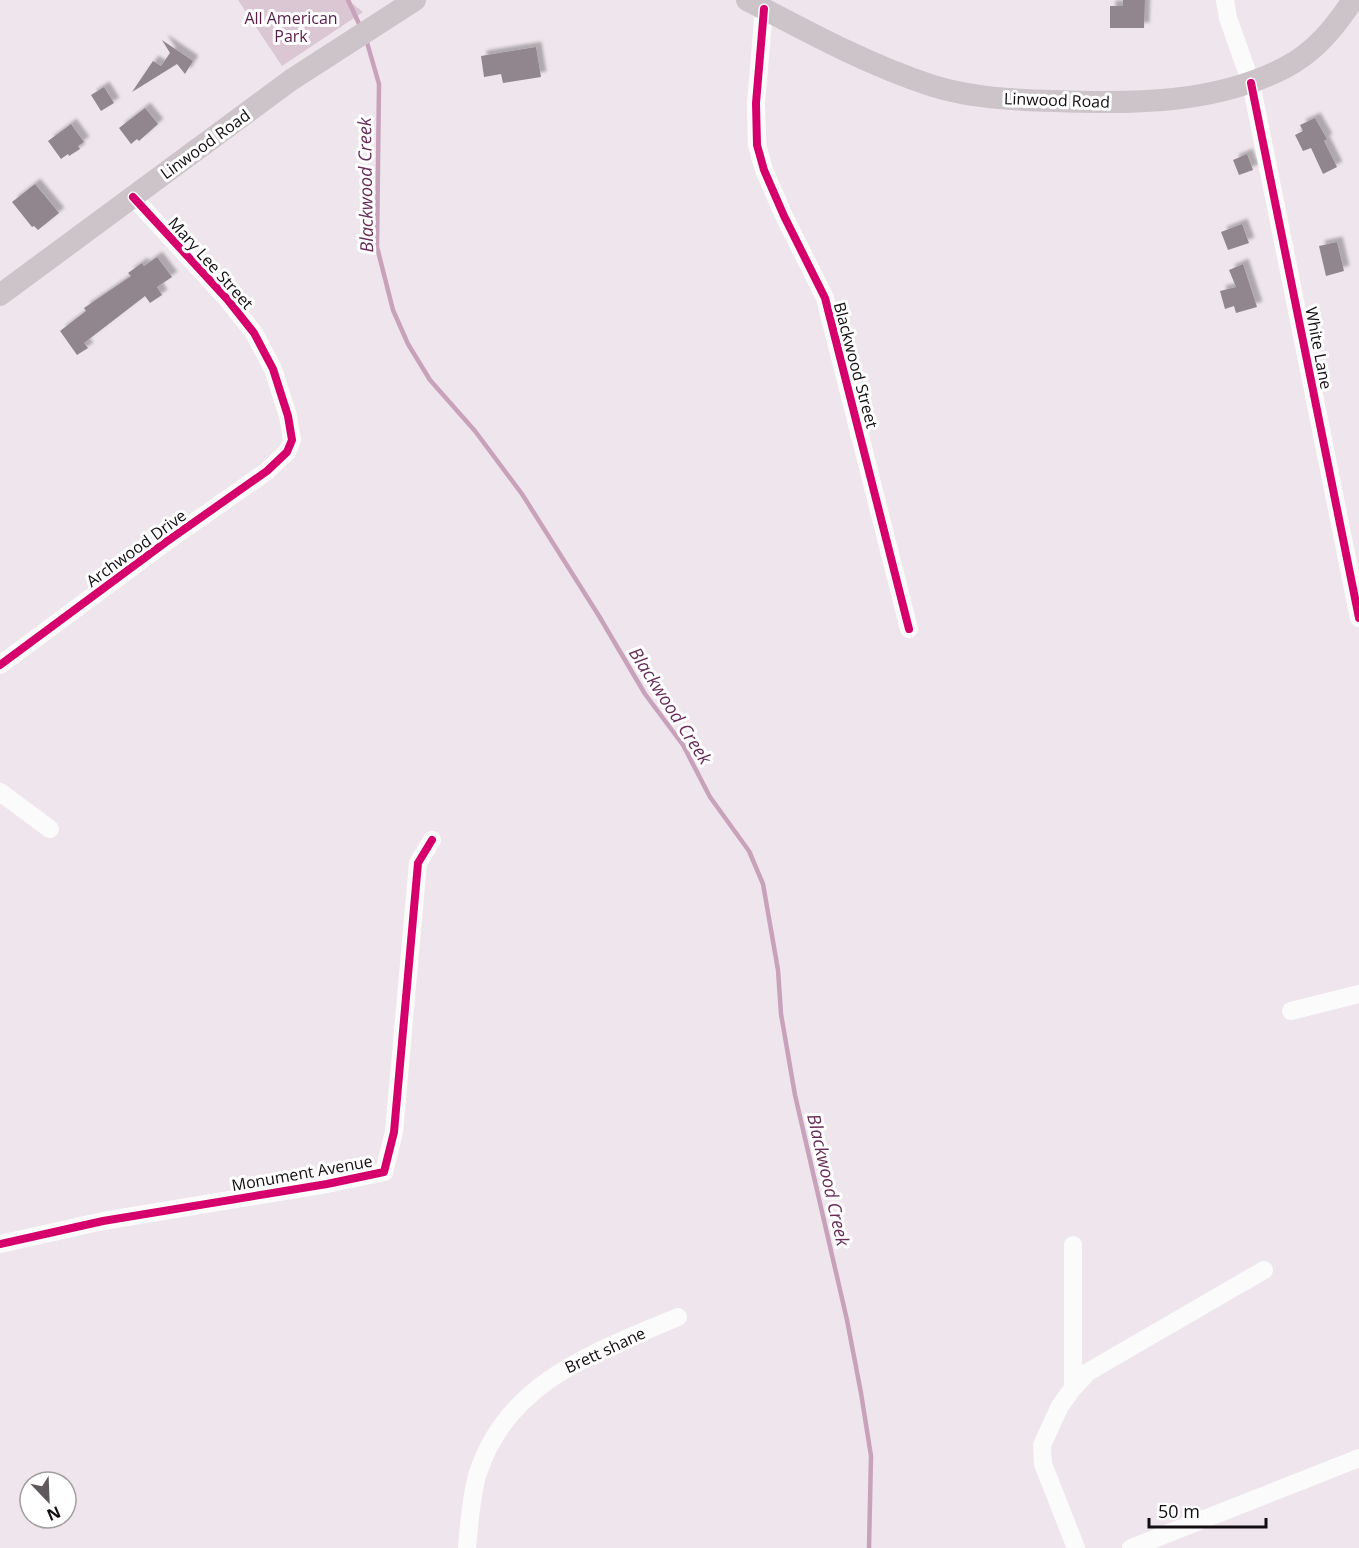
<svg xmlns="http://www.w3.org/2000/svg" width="1359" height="1548" font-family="'Open Sans',sans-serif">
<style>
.green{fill:#dbc6d4}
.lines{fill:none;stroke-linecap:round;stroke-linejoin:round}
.stream{stroke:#c8a2bb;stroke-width:4.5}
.building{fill:#91868e;filter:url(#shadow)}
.minor{stroke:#fcfbfc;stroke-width:18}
.major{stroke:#cdc4ca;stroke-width:22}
.cycleway-casing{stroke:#fff;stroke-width:11}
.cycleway{stroke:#d6006c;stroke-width:8}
.labels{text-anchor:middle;stroke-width:6;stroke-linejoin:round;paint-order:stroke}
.park-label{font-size:16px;fill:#5a1d4a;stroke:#fff}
.street-label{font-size:16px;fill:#120d10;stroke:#fff}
.water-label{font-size:18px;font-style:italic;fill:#682b58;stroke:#fff}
</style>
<defs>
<filter id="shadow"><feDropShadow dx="5.5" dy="-5.5" stdDeviation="1.5" flood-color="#0004"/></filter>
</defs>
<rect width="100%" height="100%" fill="#eee6ec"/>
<!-- green -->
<path class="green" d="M238 0H348L363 12 282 66Z"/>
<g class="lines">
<!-- stream -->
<g class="stream">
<path d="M348 0 361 28"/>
<path d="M366 39 379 84 377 247 393 310 408 344 430 380 475 431 522 494 599 616 645 694 683 745 710 797 749 851 763 884 778 970 781 1014 795 1095 847 1320 861 1393 871 1456 869 1548"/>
</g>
</g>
<!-- building -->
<g class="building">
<path d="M1123 0H1145L1144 28H1110V6H1123Z"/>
<path d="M162 40 193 61 185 74 177 64 132 92 153 61 161 66 170 53Z"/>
<path d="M536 47 541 77 503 83 501 74 484 77 481 56Z"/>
<path d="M104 87 114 103 101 111 91 95Z"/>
<path d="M145 108 158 124 139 141 137 139 131 144 119 128Z"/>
<path d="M1315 118 1327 139 1324 141 1337 167 1323 174 1311 148 1303 151 1295 135 1303 131 1300 125Z"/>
<path d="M71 124 84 142 78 146 80 149 69 156 68 154 61 159 48 141Z"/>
<path d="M1247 154 1253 170 1239 175 1233 160Z"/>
<path d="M35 184 59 213 38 230 34 226 32 227 12 202Z"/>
<path d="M1242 224 1249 243 1228 250 1221 232Z"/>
<path d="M1337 242 1344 271 1326 276 1319 246Z"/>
<path d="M157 257 172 277 157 287 162 295 150 303 145 296 84 343 88 348 77 355 60 331 86 311 84 308 131 276 128 273 142 263 144 266Z"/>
<path d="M1243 264 1257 307 1236 313 1234 306 1225 309 1220 291 1236 287 1229 270Z"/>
</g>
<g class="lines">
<!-- minor -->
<g class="minor">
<path d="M1225 0 1228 18 1251 83 1359 618"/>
<path d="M764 9 756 103 757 145 764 170 784 216 825 298 909 629"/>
<path d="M0 665 166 542 267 471 287 452 292 440 288 416 273 369 254 333 227 299 133 197"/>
<path d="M0 792 50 829"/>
<path d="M1291 1011 1359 994"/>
<path d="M0 1244 103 1221 327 1184 384 1172 394 1132 418 863 432 840"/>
<path d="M1073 1388V1245"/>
<path d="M467 1548C469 1525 471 1498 477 1476 506 1381 596 1352 678 1317"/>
<path d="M1076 1548 1043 1464 1042 1445 1060 1406 1073 1388 1088 1372 1264 1270"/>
<path d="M1131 1548 1359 1458"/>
</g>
<!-- major -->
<g class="major">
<path d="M747 0C808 32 868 65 933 86 972 98 1014 100 1055 101 1132 104 1216 104 1286 67 1315 52 1335 27 1353 0"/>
<path d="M0 295 291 80 415 0"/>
</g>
<!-- cycleway casing -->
<g class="cycleway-casing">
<g id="cycleway">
<path d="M764 9 756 103 757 145 764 170 784 216 825 298 909 629"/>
<path d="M1251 83 1359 618"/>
<path d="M0 665 166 542 267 471 287 452 292 440 288 416 273 369 254 333 227 299 133 197"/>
<path d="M0 1244 103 1221 327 1184 384 1172 394 1132 418 863 432 840"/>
</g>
</g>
<!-- cycleway -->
<use href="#cycleway" class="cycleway"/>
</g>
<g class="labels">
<!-- park labels -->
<g class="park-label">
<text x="291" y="24">All American<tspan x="291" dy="18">Park</tspan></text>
</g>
<!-- street labels -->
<g class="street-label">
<text transform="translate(1057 100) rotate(2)" y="6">Linwood Road</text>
<text transform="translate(205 144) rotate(-36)" y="6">Linwood Road</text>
<text transform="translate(211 263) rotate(48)" y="6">Mary Lee Street</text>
<text transform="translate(1319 348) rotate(79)" y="6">White Lane</text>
<text transform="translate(856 365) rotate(75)" y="6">Blackwood Street</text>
<text transform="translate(136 548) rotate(-36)" y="6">Archwood Drive</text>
<text transform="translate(302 1173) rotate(-10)" y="6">Monument Avenue</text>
<text transform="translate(605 1350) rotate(-25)" y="6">Brett shane</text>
</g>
<!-- water labels -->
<g class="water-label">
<text transform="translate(366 185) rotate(-91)" y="6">Blackwood Creek</text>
<text transform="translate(670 706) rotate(57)" y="6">Blackwood Creek</text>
<text transform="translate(828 1180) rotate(77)" y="6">Blackwood Creek</text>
</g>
</g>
<!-- north arrow -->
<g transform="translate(48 1500) rotate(157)"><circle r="28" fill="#ffffff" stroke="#a09e9f" stroke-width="1.5"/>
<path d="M0-4.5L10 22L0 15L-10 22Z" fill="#5f595d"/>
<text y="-9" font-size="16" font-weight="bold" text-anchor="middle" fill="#120d10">N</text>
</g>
<!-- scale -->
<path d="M1149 1518v9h117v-9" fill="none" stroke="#120d10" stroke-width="3"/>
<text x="1158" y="1518" font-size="18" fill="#120d10" stroke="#ffffff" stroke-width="4.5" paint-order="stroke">50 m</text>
</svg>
